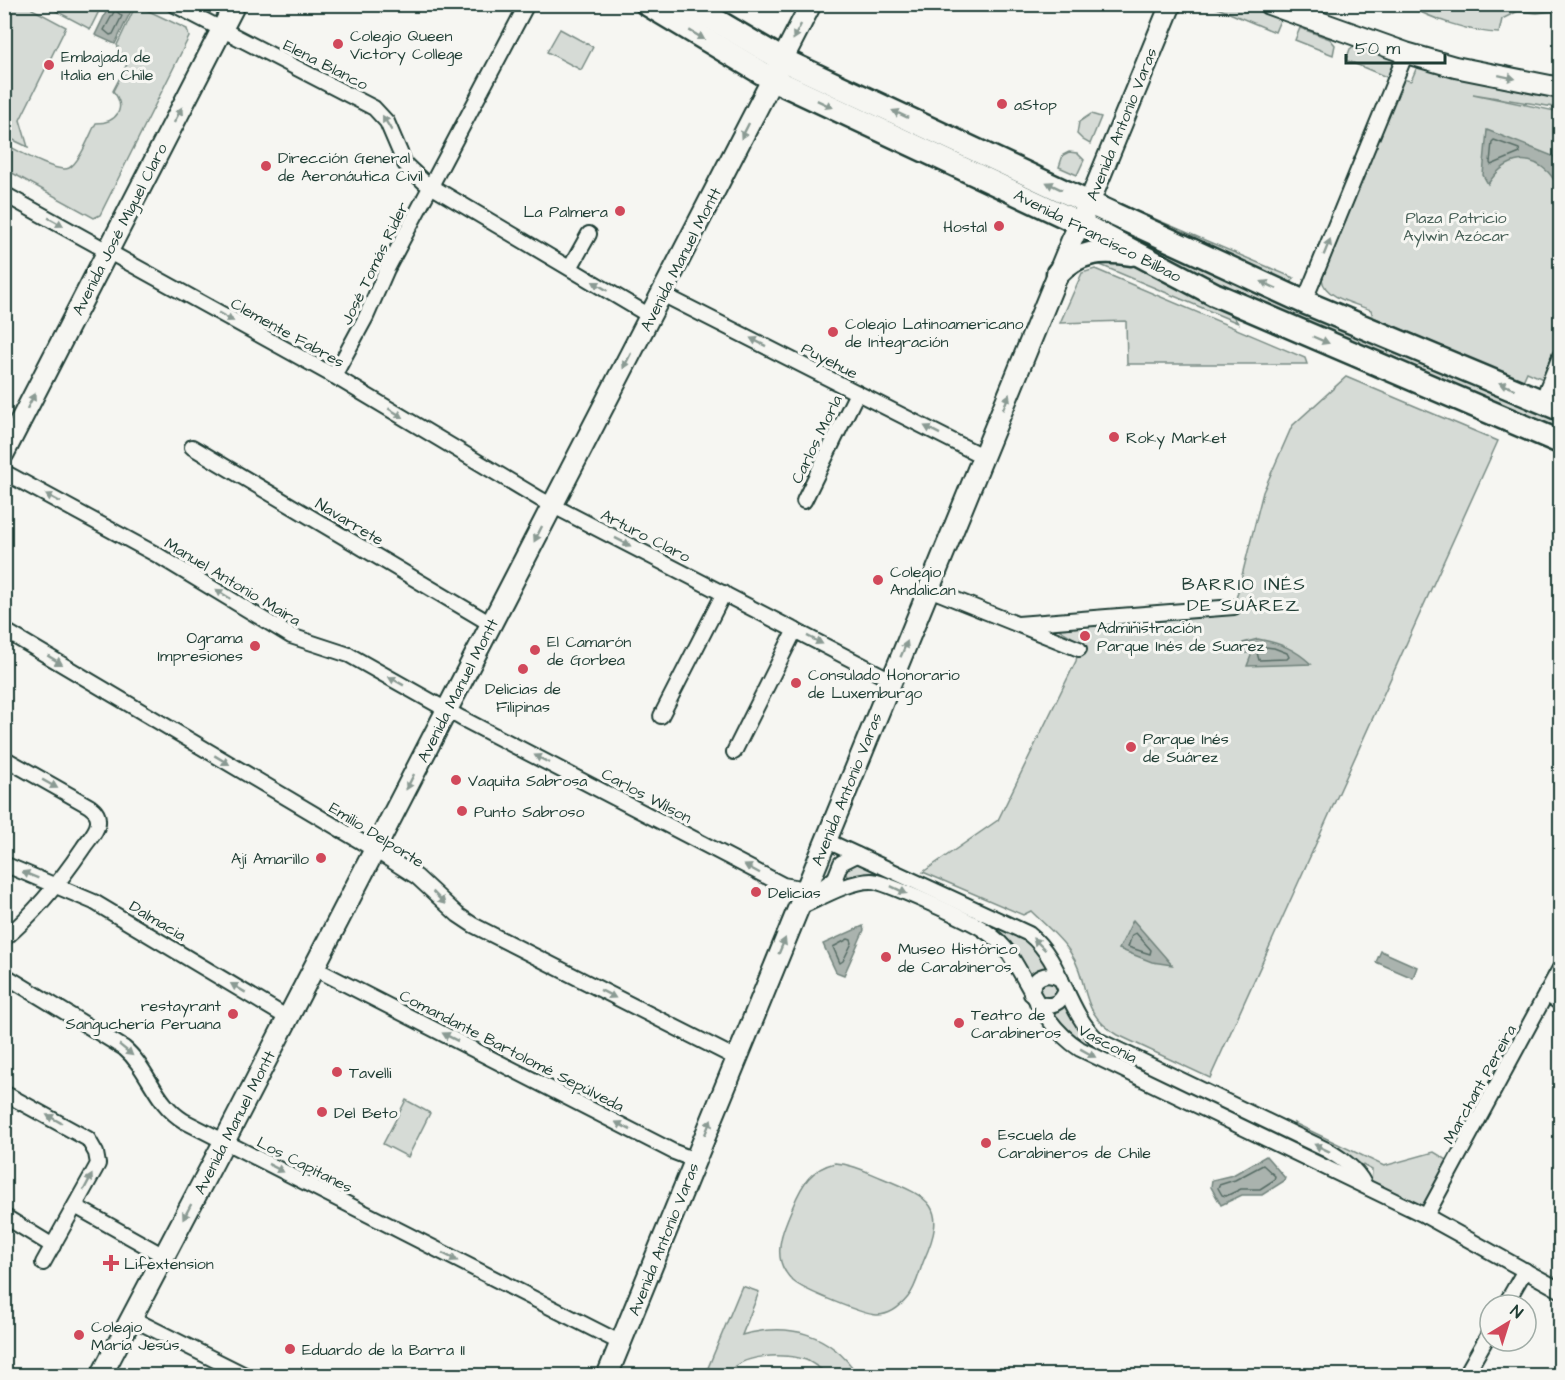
<svg xmlns="http://www.w3.org/2000/svg" width="1565" height="1380" font-family="'Architects Daughter',sans-serif">
<style>
.green{fill:#d6dbd6;stroke:#7a8c85;stroke-width:1.5}
.water{fill:#aab3ae;stroke:#72847d;stroke-width:1.5}
.lines{fill:none;stroke-linecap:round;stroke-linejoin:round}
.shore{stroke:#576c65;stroke-width:1.5}
.street-casing{stroke:#1f3d34;stroke-width:18}
.secondary-casing{stroke:#1f3d34;stroke-width:24}
.primary-casing{stroke:#1f3d34;stroke-width:27}
.street{stroke:#f6f6f2;stroke-width:14}
.secondary{stroke:#f6f6f2;stroke-width:20}
.primary{stroke:#f6f6f2;stroke-width:22}
.oneway{fill:#8a9a93}
.poi-dot{fill:#d1495b;stroke:#f6f6f2;stroke-width:2}
.labels{text-anchor:middle;stroke-width:6;stroke-linejoin:round;paint-order:stroke}
.poi-label{font-size:16px;fill:#1f3d34;stroke:#f6f6f2;text-anchor:start}
.street-label{font-size:16px;fill:#1f3d34;stroke:#f6f6f2}
.park-label{font-size:16px;fill:#445d54;stroke:#f6f6f2}
.neighbourhood-label{font-size:18px;letter-spacing:1.5px;fill:#1f3d34;stroke:#f6f6f2}
</style>
<rect width="100%" height="100%" fill="#f6f6f2"/>
<filter id="ink" filterUnits="userSpaceOnUse"><feTurbulence type="fractalNoise" baseFrequency=".0167" numOctaves="2"/><feDisplacementMap in="SourceGraphic" scale="12" xChannelSelector="R" yChannelSelector="G"/><feConvolveMatrix kernelMatrix="1 2 1 2 8 2 1 2 1" color-interpolation-filters="sRGB"/></filter>
<g filter="url(#ink)">
<!-- green -->
<g class="green">
<path d="M5 4 34 5 32 9 66 27 20 120 28 147 5 136Z"/>
<path d="M1560 4V10L1537 13 1518 11 1502 19 1499 33C1473 33 1429 18 1407 5Z"/>
<path d="M59 5V4L102 5 90 29 56 11Z"/>
<path d="M136 5 187 29 189 37 100 215 94 218 5 169V144C17 150 57 174 69 168 80 162 90 134 96 123 117 123 127 108 113 91L127 64 117 45Z"/>
<path d="M1210 5H1246L1281 18 1275 32Z"/>
<path d="M1300 28 1330 39 1335 45 1333 55 1295 40Z"/>
<path d="M560 29 593 47 581 70 547 52Z"/>
<path d="M1354 46 1397 61 1391 79 1346 60 1350 49Z"/>
<path d="M1417 67 1500 87 1560 99V108L1473 94 1560 112V338L1543 379 1527 372 1523 381 1373 317 1371 310C1356 304 1324 298 1322 279L1402 79 1411 81Z"/>
<path d="M1091 114 1101 117 1090 144 1083 140 1077 134 1079 122Z"/>
<path d="M1069 152 1077 153 1084 160 1077 175 1059 167 1063 155Z"/>
<path d="M1121 204 1134 210 1294 278 1291 283 1119 207Z"/>
<path d="M1106 222 1199 266 1560 418V436L1287 321 1103 230Z"/>
<path d="M1098 258 1132 261 1228 309 1238 323 1098 264Z"/>
<path d="M1095 269 1305 358 1307 364H1127L1126 321 1060 323 1082 273Z"/>
<path d="M1346 377 1498 441 1210 1078 1118 1035C1077 1012 1091 983 1070 952 1060 937 1044 924 1031 911L1023 915 923 872 998 820 1076 661 1080 642 1052 625 1233 611 1263 492 1292 426Z"/>
<path d="M857 858 1021 935 1038 949 1080 1027 1309 1148 1308 1153 1076 1039 1059 1025 999 933 989 925 976 918 863 875 848 878 845 872 847 863Z"/>
<path d="M406 1100 430 1113 408 1157 383 1144Z"/>
<path d="M1294 1123 1384 1166 1434 1152 1449 1161 1423 1209 1371 1183 1372 1170 1296 1130Z"/>
<path d="M835 1163C852 1164 867 1172 882 1178 931 1198 948 1206 924 1260 919 1272 916 1288 908 1297 900 1307 889 1315 877 1315 864 1315 803 1290 793 1281 788 1276 783 1269 781 1262 776 1243 786 1223 793 1206 802 1184 811 1169 835 1163Z"/>
<path d="M742 1286 759 1292 742 1335C789 1322 830 1333 858 1375 851 1376 837 1378 830 1375 822 1371 815 1364 806 1360 787 1353 738 1353 729 1375H705Z"/>
</g>
<!-- water -->
<g class="water">
<path d="M110 4 117 5 131 11 115 44 95 35Z"/>
<path d="M1487 130 1560 159V186C1555 183 1553 177 1548 172 1526 151 1503 161 1488 184L1483 175Z"/>
<path d="M1258 639C1280 643 1295 649 1311 664L1247 666 1252 653H1239L1243 643Z"/>
<path d="M1133 920 1172 965 1152 962 1119 949Z"/>
<path d="M863 926 864 930 844 975 836 972 823 944Z"/>
<path d="M1381 951 1417 967 1413 978 1376 962Z"/>
<path d="M1266 1156 1285 1178 1284 1181 1262 1195H1242L1221 1205 1211 1187 1212 1180 1233 1175Z"/>
</g>
<g class="lines">
<!-- shore -->
<g class="shore">
<path d="M115 10 122 16 113 34 110 35 104 30Z"/>
<path d="M1494 140 1519 149 1520 153 1491 165 1490 163 1492 142Z"/>
<path d="M1257 646 1274 648 1287 653 1289 657 1287 659 1259 660 1256 649Z"/>
<path d="M1136 933 1151 950 1150 954 1128 947 1132 935Z"/>
<path d="M848 939 851 940 852 943 843 961 840 963 833 947Z"/>
<path d="M1263 1165 1275 1176 1274 1180 1260 1189H1241L1226 1196 1222 1195 1218 1188 1219 1185 1235 1180Z"/>
</g>
<!-- street casing -->
<g class="street-casing">
<g id="street">
<path d="M173 4 374 108 387 122 405 164 424 182 650 316"/>
<path d="M4 194 334 376 540 499 891 680"/>
<path d="M570 268 589 234"/>
<path d="M662 294 984 457"/>
<path d="M1304 302 1406 53"/>
<path d="M334 376 366 317 387 269 527 4"/>
<path d="M1542 401 1560 356"/>
<path d="M192 447 491 624"/>
<path d="M4 472 159 556 291 636 349 655 461 718 783 885 806 889 823 887 835 878"/>
<path d="M804 501 857 393"/>
<path d="M929 589 1079 649"/>
<path d="M1018 624 1234 607"/>
<path d="M4 630 375 850 417 877 458 915 473 925 736 1058"/>
<path d="M661 716 724 593"/>
<path d="M734 752 795 630"/>
<path d="M4 758 89 806C94 810 98 813 98 820 99 830 88 840 83 848 60 882 36 912 4 939"/>
<path d="M825 840 1029 934C1063 961 1066 1011 1098 1040L1327 1150C1342 1159 1356 1168 1364 1184"/>
<path d="M4 864 94 902 288 1018"/>
<path d="M839 886 835 878 841 863 857 855"/>
<path d="M798 908C819 899 849 881 871 881 884 881 971 921 984 930 993 936 1004 946 1010 955 1032 989 1044 1026 1080 1049L1426 1216 1560 1290"/>
<path d="M314 968 674 1152 695 1160"/>
<path d="M4 975 124 1048C149 1069 155 1104 184 1121L621 1343"/>
<path d="M1031 994C1033 976 1046 971 1061 979"/>
<path d="M1546 994 1560 1003"/>
<path d="M1037 1003C1051 1008 1061 1004 1066 990"/>
<path d="M4 1093 88 1139 96 1153 98 1164 43 1263"/>
<path d="M75 1206 164 1256"/>
<path d="M4 1216 53 1246"/>
<path d="M1426 1216 1560 968"/>
<path d="M1505 1305 1525 1270"/>
<path d="M131 1318 247 1376"/>
<path d="M1465 1376 1490 1332"/>
</g>
</g>
<!-- secondary casing -->
<g class="secondary-casing">
<g id="secondary">
<path d="M1269 4 1406 53 1455 67 1560 88"/>
<path d="M4 453 235 4"/>
<path d="M101 1376 224 1142 811 4"/>
<path d="M607 1376 1071 242 1089 203 1171 4"/>
</g>
</g>
<!-- primary casing -->
<g class="primary-casing">
<g id="primary">
<path d="M647 4 772 79 1079 223 1214 294 1560 442"/>
<path d="M688 4 783 60 1089 203 1304 302 1560 409"/>
<path d="M1058 273C1079 251 1102 249 1131 254"/>
</g>
</g>
<!-- street -->
<use href="#street" class="street"/>
<!-- secondary -->
<use href="#secondary" class="secondary"/>
<!-- primary -->
<use href="#primary" class="primary"/>
</g>
<!-- one-way arrows -->
<defs><path id="oneway-solid" d="M-6-.8H1V-3.2L6.5 0L1 3.2V.8H-6Z" transform="scale(1.5)"/></defs>
<g class="oneway">
<use href="#oneway-solid" transform="translate(797 32) rotate(117)"/>
<use href="#oneway-solid" transform="translate(697 35) rotate(31)"/>
<use href="#oneway-solid" transform="translate(1507 77) rotate(12)"/>
<use href="#oneway-solid" transform="translate(825 104) rotate(25)"/>
<use href="#oneway-solid" transform="translate(900 114) rotate(-155)"/>
<use href="#oneway-solid" transform="translate(178 115) rotate(-63)"/>
<use href="#oneway-solid" transform="translate(387 123) rotate(-121)"/>
<use href="#oneway-solid" transform="translate(745 131) rotate(117)"/>
<use href="#oneway-solid" transform="translate(1054 186) rotate(-154)"/>
<use href="#oneway-solid" transform="translate(56 222) rotate(29)"/>
<use href="#oneway-solid" transform="translate(1327 247) rotate(-68)"/>
<use href="#oneway-solid" transform="translate(1269 285) rotate(-155)"/>
<use href="#oneway-solid" transform="translate(600 286) rotate(-149)"/>
<use href="#oneway-solid" transform="translate(226 317) rotate(29)"/>
<use href="#oneway-solid" transform="translate(1321 340) rotate(23)"/>
<use href="#oneway-solid" transform="translate(758 342) rotate(-153)"/>
<use href="#oneway-solid" transform="translate(627 361) rotate(117)"/>
<use href="#oneway-solid" transform="translate(1507 386) rotate(-157)"/>
<use href="#oneway-solid" transform="translate(31 401) rotate(-63)"/>
<use href="#oneway-solid" transform="translate(1006 402) rotate(-68)"/>
<use href="#oneway-solid" transform="translate(396 413) rotate(31)"/>
<use href="#oneway-solid" transform="translate(932 430) rotate(-153)"/>
<use href="#oneway-solid" transform="translate(53 498) rotate(-152)"/>
<use href="#oneway-solid" transform="translate(538 534) rotate(117)"/>
<use href="#oneway-solid" transform="translate(623 542) rotate(27)"/>
<use href="#oneway-solid" transform="translate(223 594) rotate(-148)"/>
<use href="#oneway-solid" transform="translate(815 640) rotate(27)"/>
<use href="#oneway-solid" transform="translate(904 649) rotate(-67)"/>
<use href="#oneway-solid" transform="translate(55 660) rotate(31)"/>
<use href="#oneway-solid" transform="translate(396 681) rotate(-151)"/>
<use href="#oneway-solid" transform="translate(542 759) rotate(-153)"/>
<use href="#oneway-solid" transform="translate(222 760) rotate(31)"/>
<use href="#oneway-solid" transform="translate(410 782) rotate(117)"/>
<use href="#oneway-solid" transform="translate(50 784) rotate(29)"/>
<use href="#oneway-solid" transform="translate(752 869) rotate(-152)"/>
<use href="#oneway-solid" transform="translate(30 875) rotate(-158)"/>
<use href="#oneway-solid" transform="translate(899 890) rotate(25)"/>
<use href="#oneway-solid" transform="translate(439 898) rotate(46)"/>
<use href="#oneway-solid" transform="translate(1039 944) rotate(-136)"/>
<use href="#oneway-solid" transform="translate(782 946) rotate(-67)"/>
<use href="#oneway-solid" transform="translate(238 988) rotate(-149)"/>
<use href="#oneway-solid" transform="translate(608 994) rotate(27)"/>
<use href="#oneway-solid" transform="translate(450 1037) rotate(-153)"/>
<use href="#oneway-solid" transform="translate(126 1050) rotate(39)"/>
<use href="#oneway-solid" transform="translate(1088 1053) rotate(29)"/>
<use href="#oneway-solid" transform="translate(54 1119) rotate(-151)"/>
<use href="#oneway-solid" transform="translate(623 1126) rotate(-153)"/>
<use href="#oneway-solid" transform="translate(708 1127) rotate(-68)"/>
<use href="#oneway-solid" transform="translate(1322 1148) rotate(-154)"/>
<use href="#oneway-solid" transform="translate(276 1168) rotate(27)"/>
<use href="#oneway-solid" transform="translate(88 1182) rotate(-62)"/>
<use href="#oneway-solid" transform="translate(187 1212) rotate(118)"/>
<use href="#oneway-solid" transform="translate(450 1257) rotate(27)"/>
</g>
</g>
<!-- markers -->
<g class="poi-dot">
<circle cx="338" cy="44" r="6"/>
<circle cx="49" cy="65" r="6"/>
<circle cx="1002" cy="104" r="6"/>
<circle cx="266" cy="166" r="6"/>
<circle cx="620" cy="211" r="6"/>
<circle cx="999" cy="226" r="6"/>
<circle cx="833" cy="332" r="6"/>
<circle cx="1114" cy="437" r="6"/>
<circle cx="878" cy="580" r="6"/>
<circle cx="1085" cy="636" r="6"/>
<circle cx="255" cy="646" r="6"/>
<circle cx="535" cy="650" r="6"/>
<circle cx="523" cy="669" r="6"/>
<circle cx="796" cy="683" r="6"/>
<circle cx="1131" cy="747" r="6"/>
<circle cx="456" cy="780" r="6"/>
<circle cx="462" cy="811" r="6"/>
<circle cx="321" cy="858" r="6"/>
<circle cx="756" cy="892" r="6"/>
<circle cx="886" cy="957" r="6"/>
<circle cx="233" cy="1014" r="6"/>
<circle cx="959" cy="1023" r="6"/>
<circle cx="337" cy="1072" r="6"/>
<circle cx="322" cy="1112" r="6"/>
<circle cx="986" cy="1143" r="6"/>
<path d="M108 1254h6v6h6v6h-6v6h-6v-6h-6v-6h6z"/>
<circle cx="79" cy="1335" r="6"/>
<circle cx="290" cy="1349" r="6"/>
</g>
<g class="labels">
<!-- poi labels -->
<g class="poi-label">
<text x="350" y="41">Colegio Queen<tspan x="350" dy="18">Victory College</tspan></text>
<text x="61" y="62">Embajada de<tspan x="61" dy="18">Italia en Chile</tspan></text>
<text x="1014" y="110">aStop</text>
<text x="278" y="163">Dirección General<tspan x="278" dy="18">de Aeronáutica Civil</tspan></text>
<text x="608" y="217" text-anchor="end">La Palmera</text>
<text x="987" y="232" text-anchor="end">Hostal</text>
<text x="845" y="329">Colegio Latinoamericano<tspan x="845" dy="18">de Integración</tspan></text>
<text x="1126" y="443">Roky Market</text>
<text x="890" y="577">Colegio<tspan x="890" dy="18">Andalican</tspan></text>
<text x="1097" y="633">Administración<tspan x="1097" dy="18">Parque Inés de Suarez</tspan></text>
<text x="243" y="643" text-anchor="end">Ograma<tspan x="243" dy="18">Impresiones</tspan></text>
<text x="547" y="647">El Camarón<tspan x="547" dy="18">de Gorbea</tspan></text>
<text x="808" y="680">Consulado Honorario<tspan x="808" dy="18">de Luxemburgo</tspan></text>
<text x="523" y="694" text-anchor="middle">Delicias de<tspan x="523" dy="18">Filipinas</tspan></text>
<text x="1143" y="744">Parque Inés<tspan x="1143" dy="18">de Suárez</tspan></text>
<text x="468" y="786">Vaquita Sabrosa</text>
<text x="474" y="817">Punto Sabroso</text>
<text x="309" y="864" text-anchor="end">Ají Amarillo</text>
<text x="768" y="898">Delicias</text>
<text x="898" y="954">Museo Histórico<tspan x="898" dy="18">de Carabineros</tspan></text>
<text x="221" y="1011" text-anchor="end">restayrant<tspan x="221" dy="18">Sanguchería Peruana</tspan></text>
<text x="971" y="1020">Teatro de<tspan x="971" dy="18">Carabineros</tspan></text>
<text x="349" y="1078">Tavelli</text>
<text x="334" y="1118">Del Beto</text>
<text x="998" y="1140">Escuela de<tspan x="998" dy="18">Carabineros de Chile</tspan></text>
<text x="124" y="1269">Lifextension</text>
<text x="91" y="1332">Colegio<tspan x="91" dy="18">María Jesús</tspan></text>
<text x="302" y="1355">Eduardo de la Barra II</text>
</g>
<!-- street labels -->
<g class="street-label">
<text transform="translate(326 64) rotate(27)" y="6">Elena Blanco</text>
<text transform="translate(1121 124) rotate(-68)" y="6">Avenida Antonio Varas</text>
<text transform="translate(119 229) rotate(-63)" y="6">Avenida José Miguel Claro</text>
<text transform="translate(1098 235) rotate(27)" y="6">Avenida Francisco Bilbao</text>
<text transform="translate(680 259) rotate(-63)" y="6">Avenida Manuel Montt</text>
<text transform="translate(374 263) rotate(-64)" y="6">José Tomás Rider</text>
<text transform="translate(288 332) rotate(29)" y="6">Clemente Fabres</text>
<text transform="translate(830 360) rotate(27)" y="6">Puyehue</text>
<text transform="translate(816 439) rotate(-64)" y="6">Carlos Morla</text>
<text transform="translate(350 521) rotate(31)" y="6">Navarrete</text>
<text transform="translate(646 535) rotate(27)" y="6">Arturo Claro</text>
<text transform="translate(233 581) rotate(31)" y="6">Manuel Antonio Maira</text>
<text transform="translate(457 690) rotate(-63)" y="6">Avenida Manuel Montt</text>
<text transform="translate(846 789) rotate(-68)" y="6">Avenida Antonio Varas</text>
<text transform="translate(647 795) rotate(28)" y="6">Carlos Wilson</text>
<text transform="translate(377 834) rotate(32)" y="6">Emilio Delporte</text>
<text transform="translate(158 920) rotate(31)" y="6">Dalmacia</text>
<text transform="translate(1108 1043) rotate(28)" y="6">Vasconia</text>
<text transform="translate(512 1050) rotate(27)" y="6">Comandante Bartolomé Sepúlveda</text>
<text transform="translate(1479 1084) rotate(-61)" y="6">Marchant Pereira</text>
<text transform="translate(234 1122) rotate(-63)" y="6">Avenida Manuel Montt</text>
<text transform="translate(305 1164) rotate(27)" y="6">Los Capitanes</text>
<text transform="translate(663 1239) rotate(-68)" y="6">Avenida Antonio Varas</text>
</g>
<!-- park labels -->
<g class="park-label">
<text x="1456" y="223">Plaza Patricio<tspan x="1456" dy="18">Aylwin Azócar</tspan></text>
</g>
<!-- neighbourhood labels -->
<g class="neighbourhood-label">
<text x="1244" y="590">BARRIO INÉS<tspan x="1244" dy="21">DE SUÁREZ</tspan></text>
</g>
</g>
<!-- margin -->
<rect width="1565" height="1380" fill="none" stroke="#f6f6f2" stroke-width="24"/>
<rect x="12" y="12" width="1541" height="1356" fill="none" stroke="#1f3d34" stroke-width="2" filter="url(#ink)"/>
<!-- north arrow -->
<g transform="translate(1508 1323) rotate(38)"><circle r="28" fill="#f6f6f2" stroke="#a0aca6" stroke-width="1.5"/>
<path d="M0-4.5L10 22L0 15L-10 22Z" fill="#d1495b"/>
<text y="-9" font-size="16" font-weight="bold" text-anchor="middle" fill="#1f3d34">N</text>
</g>
<!-- scale -->
<path d="M1346 54v9h99v-9" fill="none" stroke="#1f3d34" stroke-width="3"/>
<text x="1355" y="54" font-size="18" fill="#1f3d34" stroke="#f6f6f2" stroke-width="4.5" paint-order="stroke">50 m</text>
</svg>
